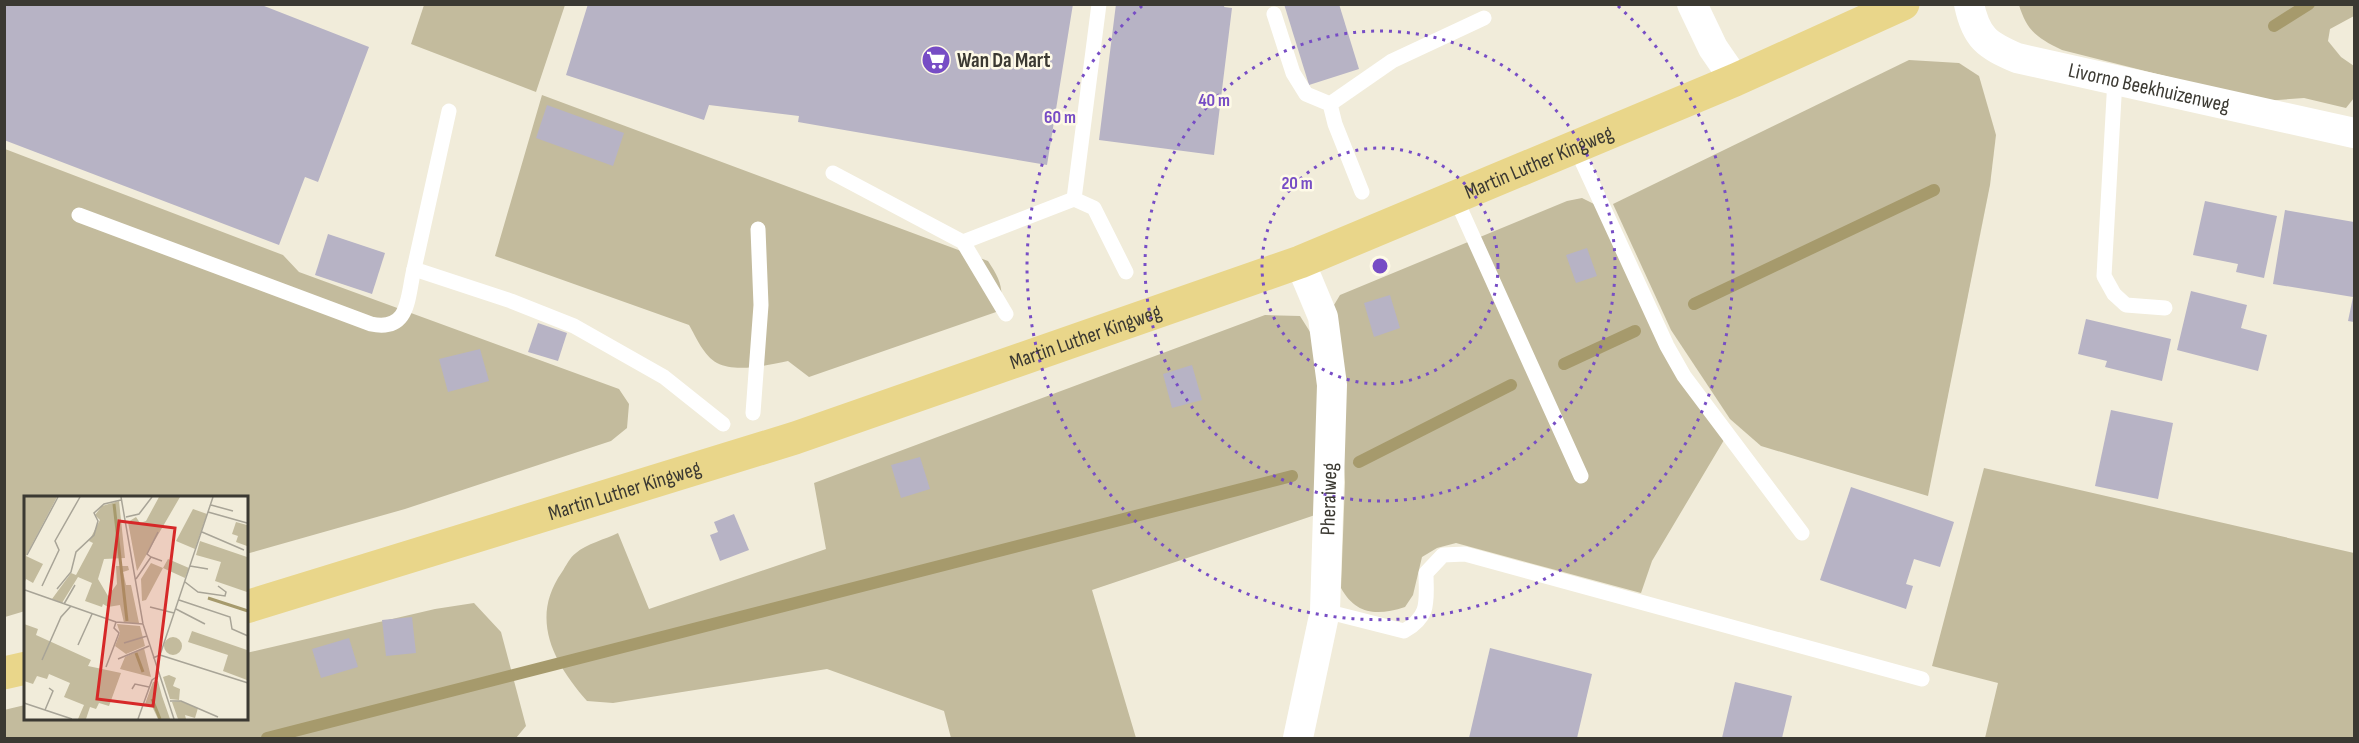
<svg xmlns="http://www.w3.org/2000/svg" width="2359" height="743" font-family="'Sofia Sans Condensed',sans-serif">
<style>
.green{fill:#c3bb9d}
.lines{fill:none;stroke-linecap:round;stroke-linejoin:round}
.stream{stroke:#a69a6c;stroke-width:12}
.building{fill:#b7b3c5}
.service{stroke:#fff;stroke-width:15}
.minor{stroke:#fff;stroke-width:30}
.primary{stroke:#e9d68a;stroke-width:33}
.ring{fill:none;stroke:#774dc5;stroke-width:3;stroke-dasharray:3 6}
.labels{text-anchor:middle;stroke-width:5;stroke-linejoin:round;paint-order:stroke}
.poi-label{font-size:21px;font-weight:bold;fill:#3b3932;stroke:#fefae7;text-anchor:start}
.street-label{font-size:21px;fill:#3b3932;stroke:#fefae7}
.inset-river{fill:none;stroke:#a69a6c;stroke-width:3}
.inset-road{fill:none;stroke:#a8a497;stroke-width:1.5}
.view{fill:#d62828;fill-opacity:0.15;stroke:#d62828;stroke-width:3}
.inset-edge{fill:none;stroke:#3b3932;stroke-width:3}
.centre{fill:#774dc5;stroke:#fefae7;stroke-width:3}
.ring-label{font-size:18px;text-anchor:middle;font-weight:bold;fill:#774dc5;stroke:#fefae7;stroke-width:5;stroke-linejoin:round;paint-order:stroke}
</style>
<rect width="100%" height="100%" fill="#f1ecda"/>
<!-- green -->
<g class="green">
<path d="M424 5H565L536 92 411 44Z"/>
<path d="M2019 5H2354V16L2330 29 2328 41 2341 57 2354 66V98L2346 108 2304 98 2264 101 2062 50C2037 38 2027 31 2019 5Z"/>
<path d="M1909 60 1959 63 1979 76 1996 135 1990 185 1928 496 1761 446 1730 419 1671 330 1613 204Z"/>
<path d="M542 95 988 261C1000 279 1005 290 999 311L809 377 788 361C768 365 736 373 717 363 704 356 696 337 689 325L495 256Z"/>
<path d="M5 149 283 255 299 272 619 389 629 404 627 428 611 441 405 509 246 554V497H26L25 611 5 617Z"/>
<path d="M1582 198 1594 204 1724 440 1652 561 1641 593 1456 543 1437 548 1422 557 1413 595 1405 607C1377 616 1356 615 1341 588L1345 482 1334 305 1340 295 1567 201Z"/>
<path d="M1265 315 1300 316 1312 335 1326 438 1321 513 1092 590 1136 738H951L944 711 827 669 613 703 587 701C554 663 529 619 562 572 566 566 570 557 576 553 586 544 606 539 618 533L649 609 826 549 814 483Z"/>
<path d="M1984 468 2354 553V738H1985L1998 683 1932 666Z"/>
<path d="M474 603 501 632 526 726 516 738H5L4 710 25 705 26 718H246V653L435 609Z"/>
</g>
<g class="lines">
<!-- stream -->
<g class="stream">
<path d="M2274 26 2309 4"/>
<path d="M1694 304 1934 190"/>
<path d="M1564 364 1635 331"/>
<path d="M1359 462 1511 385"/>
<path d="M267 738 1292 476"/>
</g>
</g>
<!-- building -->
<g class="building">
<path d="M4 4H259L369 47 318 182 305 177 279 245 4 140Z"/>
<path d="M588 4H1073L1047 165 798 122 799 116 709 105 704 120 566 75Z"/>
<path d="M1116 4H1225L1224 7 1232 8 1214 155 1099 140Z"/>
<path d="M1284 4H1339L1359 69 1309 85Z"/>
<path d="M547 105 624 133 613 166 536 138Z"/>
<path d="M2205 201 2277 216 2264 278 2236 272 2238 264 2193 255Z"/>
<path d="M2285 210 2354 222V322L2348 321 2353 297 2273 284Z"/>
<path d="M328 234 385 253 372 294 315 275Z"/>
<path d="M1587 248 1597 276 1576 283 1566 255Z"/>
<path d="M2191 291 2247 305 2241 328 2267 335 2258 371 2177 350Z"/>
<path d="M1390 295 1400 328 1374 337 1364 303Z"/>
<path d="M2086 319 2171 339 2162 381 2105 367 2107 361 2078 354Z"/>
<path d="M538 323 567 333 558 361 528 352Z"/>
<path d="M480 349 489 381 448 392 439 359Z"/>
<path d="M1192 365 1202 400 1172 408 1163 374Z"/>
<path d="M2111 410 2173 423 2158 499 2095 486Z"/>
<path d="M920 457 930 489 901 498 891 465Z"/>
<path d="M1851 487 1954 522 1940 567 1914 559 1906 584 1913 586 1906 609 1820 580Z"/>
<path d="M734 514 749 550 720 561 710 535 718 532 714 522Z"/>
<path d="M412 617 416 653 386 656 382 620Z"/>
<path d="M349 638 358 667 321 678 312 649Z"/>
<path d="M1490 648 1592 674 1577 738H1469Z"/>
<path d="M1735 682 1792 696 1782 738H1722Z"/>
</g>
<g class="lines">
<!-- service -->
<g class="service">
<path d="M1274 14 1293 73 1306 94 1330 104 1335 124 1362 192"/>
<path d="M2115 79 2104 276 2114 294 2126 305 2165 308"/>
<path d="M1330 104 1392 61 1484 18"/>
<path d="M449 111 414 269 511 301 574 326 664 377 723 424"/>
<path d="M1575 146 1667 346 1684 376 1802 533"/>
<path d="M833 173 963 242 1006 314"/>
<path d="M1455 197 1581 476"/>
<path d="M1074 199 1099 4"/>
<path d="M79 215 371 324C410 332 407 298 414 269"/>
<path d="M963 242 1074 199 1094 208 1126 272"/>
<path d="M753 413 761 305 758 229"/>
<path d="M1325 611 1404 631C1431 616 1426 600 1426 573L1443 555 1465 554 1922 679"/>
</g>
<!-- minor -->
<g class="minor">
<path d="M1692 4 1713 48 1735 80"/>
<path id="s1" d="M1969 4C1976 38 1987 45 2017 58L2354 133"/>
<path id="s2" d="M1298 738 1325 611 1332 385 1323 317 1300 262"/>
</g>
<!-- primary -->
<g class="primary">
<path id="s3" d="M246 607 795 438 1300 262 1735 80 1903 4"/>
<path d="M4 673 26 668"/>
</g>
</g>
<!-- distance rings -->
<g class="ring">
<circle cx="1380" cy="266" r="118"/>
<circle cx="1380" cy="266" r="235"/>
<path d="M1618 6A353 353 0 1 1 1142 6"/>
</g>
<!-- icons -->
<defs>
<g id="supermarket-disc" transform="scale(1.5)"><circle r="9.5" fill="#774dc5" stroke="#fefae7"/><path d="M-6-5.5h2.5l.6 2H6L4.5 2H-2.5L-4.4-4H-6ZM-1.5 3.2a1.3 1.3 0 1 0 .1 0ZM3 3.2a1.3 1.3 0 1 0 .1 0Z" fill="#fff"/></g>
</defs>
<g fill-rule="evenodd">
<use href="#supermarket-disc" x="936" y="60"/>
</g>
<g class="labels">
<!-- poi labels -->
<g class="poi-label">
<text x="957" y="67">Wan Da Mart</text>
</g>
<!-- street labels -->
<g class="street-label">
<text dy="7" stroke="none"><textPath href="#s1" startOffset="212">Livorno Beekhuizenweg</textPath></text>
<text dy="7" stroke="none"><textPath href="#s3" startOffset="1368">Martin Luther Kingweg</textPath></text>
<text dy="7" stroke="none"><textPath href="#s3" startOffset="882">Martin Luther Kingweg</textPath></text>
<text dy="7" stroke="none"><textPath href="#s3" startOffset="396">Martin Luther Kingweg</textPath></text>
<text dy="7" stroke="none"><textPath href="#s2" startOffset="242">Pheraiweg</textPath></text>
</g>
</g>
<!-- overview -->
<g transform="translate(24 496)">
<rect width="224" height="224" fill="#f1ecda"/>
<path d="M0 1H33L2 60 19 68 9 87 2 83 0 88ZM135 1H156L113 75 104 26 112 21 116 27 122 25ZM95 5 101 62 80 63 74 83 84 100 93 88 92 70H104L105 74 99 76 102 89H107L115 127H100L96 109 84 111 79 108 78 111 61 105 68 87 54 81 38 107 28 103 47 77 52 79 67 51 69 47 65 45 76 24 71 19 78 10ZM169 13 183 18 171 53 152 45ZM212 26 223 29V50L212 46 214 40 208 38ZM176 45 223 61V96L191 85 197 66 172 59ZM144 63 165 72 161 82 139 72 122 104 118 105 117 83 127 67 139 72ZM0 128 14 133 12 139 67 164 64 170 97 177 85 210 75 207 72 213 66 211 62 223H54L60 209 40 201 46 187 25 178 23 183 13 180 9 188 0 185ZM93 128 116 130 121 150 102 158 91 150 96 137ZM168 135 223 154V184L199 175 204 159 164 146ZM140 150a9 9 0 1 1 18 0a9 9 0 1 1-18 0ZM120 152 127 181 96 173 101 161ZM145 179 152 182 149 190 156 193 155 204 146 203 139 181ZM134 185 138 200 146 223H134L127 208H121L129 186ZM156 205 174 212 171 222 161 219 162 223H154L148 206Z" fill="#c3bb9d"/>
<path class="inset-river" d="M90 8 103 125M184 102 224 115M112 157 119 176M128 203 136 223"/>
<path class="inset-road" d="M97 1 119 128 150 223M187 9 209 15M184 16 223 27M102 21 115 18 128 1M178 36 220 54M3 59 34 1M127 61 123 58 134 36M166 70 184 73M112 83 127 61 138 65M161 86 174 96 201 100 202 96 194 90M18 90 35 54 31 45 56 1M33 93 47 76 52 56 70 39 74 25 70 17 80 8 97 4M1 94 92 126 119 128M155 104 206 121 208 133 224 140M40 108 51 89M126 111 150 117M152 113 181 128M100 147 123 140M54 149 68 118M136 159 224 187M129 162 136 159 189 1M94 163 125 150M18 164 37 121 47 110M82 171 95 137 90 132 92 126M108 193 111 188 125 191M146 205H157L194 221M0 207 48 223M21 214 29 195 25 192M114 223 128 184 134 180"/>
<path class="view" d="M95 25 151 32 129 210 73 203Z"/>
<rect width="224" height="224" class="inset-edge"/>
</g>
<circle cx="1380" cy="266" r="9" class="centre"/>
<g class="ring-label">
<text x="1214" y="106">40 m</text>
<text x="1060" y="123">60 m</text>
<text x="1297" y="189">20 m</text>
</g>
<!-- border -->
<rect width="2359" height="743" fill="none" stroke="#3b3932" stroke-width="12"/>
</svg>
